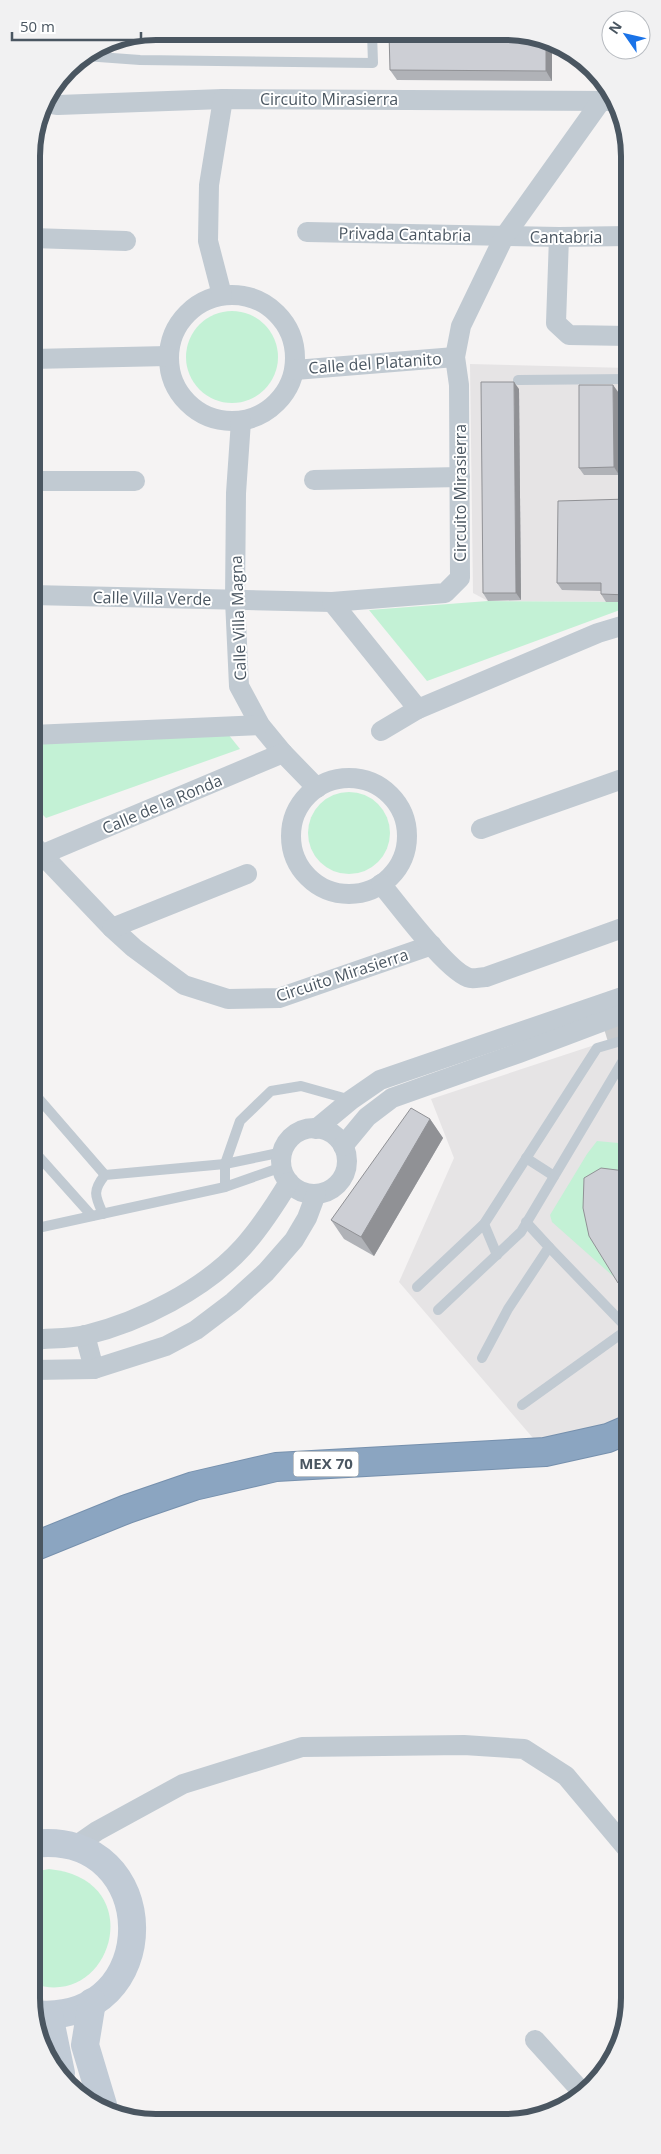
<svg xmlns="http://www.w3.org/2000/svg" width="661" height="2154" font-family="'Open Sans',sans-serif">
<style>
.education{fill:#e6e4e5}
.green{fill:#c3f1d5}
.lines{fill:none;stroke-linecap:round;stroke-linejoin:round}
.street-tunnel{stroke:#caccce;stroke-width:20;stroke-dasharray:20 10;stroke-linecap:butt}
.highway-casing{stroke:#7690ad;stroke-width:30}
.lane{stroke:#c1cad2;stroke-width:10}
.street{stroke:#c1cad2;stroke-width:20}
.secondary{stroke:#c1cbd6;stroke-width:28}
.highway{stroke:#8ba5c1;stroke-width:28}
.wall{fill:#b0b2b7}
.shaded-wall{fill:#909195}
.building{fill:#cdcfd5;stroke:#909195}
.labels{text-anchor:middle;stroke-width:4;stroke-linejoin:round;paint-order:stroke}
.shield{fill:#fff;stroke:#808990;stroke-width:1}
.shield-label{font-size:15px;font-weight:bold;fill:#4a5661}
.street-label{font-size:16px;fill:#4a5661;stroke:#fff}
.rim{fill:none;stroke:#4a5661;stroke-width:6}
</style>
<rect width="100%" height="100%" fill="#f5f3f3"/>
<!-- education -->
<g class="education">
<path d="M470 364 628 368V602L488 601 473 593Z"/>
<path d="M628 1034 629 1429 545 1452 399 1282 454 1158 431 1099Z"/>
</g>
<!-- green -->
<g class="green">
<circle cx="232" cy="357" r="46"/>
<path d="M488 601 628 602V607L427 681 369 610Z"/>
<path d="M228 734 240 749 46 818 32 804V742Z"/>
<circle cx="349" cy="833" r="41"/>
<path d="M597 1141 629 1144V1187L600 1252 614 1277 552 1222 550 1215 587 1154Z"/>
<path d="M49 1869C151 1879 112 2010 34 1984L33 1872Z"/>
</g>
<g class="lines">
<!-- street-tunnel -->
<path class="street-tunnel" d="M605 1032 628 1025"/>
<!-- highway casing -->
<g class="highway-casing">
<path id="highway" d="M33 1547 127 1509 194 1486 276 1467 545 1452 608 1438 629 1429"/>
</g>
<!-- lane -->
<g class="lane">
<path d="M85 56 140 60 373 63 372 33"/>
<path d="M518 380 628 379"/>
<path d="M33 1092 105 1175"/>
<path d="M33 1150 92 1216"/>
<path d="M526 1158 554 1176"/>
<path d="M225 1187V1164L240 1121 271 1091 301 1086 351 1100"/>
<path d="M103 1214C95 1196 92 1191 105 1175L225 1164 283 1152"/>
<path d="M484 1224 497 1255"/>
<path d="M33 1229 225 1187 282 1167"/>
<path d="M417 1287 484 1224 597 1048 628 1039"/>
<path d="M438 1310 521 1232 628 1052"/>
<path d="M482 1358 508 1309 549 1247 526 1222"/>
<path d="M522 1405 628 1329 549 1247"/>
</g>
<!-- street -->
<g class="street">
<path d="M44 103 58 105 223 99 611 101"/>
<path d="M307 232 559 237 628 236"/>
<path d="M559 237 556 323 569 335 628 336"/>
<path d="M32 238 126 241"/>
<circle cx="232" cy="358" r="63"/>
<path d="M222 295 208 241 209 185 223 99"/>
<path d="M32 359 168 356"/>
<path d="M295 370 455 357"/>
<path d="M241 421 236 493 235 600 239 686 260 725 283 753 317 788"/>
<path d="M314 480 460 477"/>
<path d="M32 481H135"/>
<path d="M32 595 332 602 445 593 460 578 459 385 455 357 461 326 504 237 601 101"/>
<path d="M332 602 418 709"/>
<path d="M381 731 418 709 598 633 628 624"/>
<path d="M32 735 260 725"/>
<circle cx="349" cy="836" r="58"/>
<path d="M481 829 628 777"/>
<path d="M32 844 112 928 134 948 184 985 228 999 279 998 432 945"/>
<path d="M41 855 283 753"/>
<path d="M381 884C397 903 449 974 470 978 475 979 481 977 486 977L628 926"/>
<path d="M112 928 247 874"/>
<circle cx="314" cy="1161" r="33"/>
<path d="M316 1129 351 1100 380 1080 628 995"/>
<path d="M343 1146 367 1117 392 1098 519 1053 628 1012"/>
<path d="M85 1335 94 1369"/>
<path d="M33 1340C50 1338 69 1339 86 1335 140 1322 205 1289 243 1247 261 1227 275 1205 289 1182"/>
<path d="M33 1370 94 1369 166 1346 196 1330 233 1302 266 1272 294 1240 307 1218 316 1194"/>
<path d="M74 1847 97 1831 183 1784 302 1747 464 1745 524 1749 566 1776 629 1851"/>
<path d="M535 2040 583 2093"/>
</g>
<!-- secondary -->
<g class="secondary">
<path d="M33 1844C164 1828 166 2027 34 2014"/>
<path d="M92 2002 85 2045 103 2105"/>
<path d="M49 2015 61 2073"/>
</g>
<!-- highway -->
<use href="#highway" class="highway"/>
</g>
<!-- wall -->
<g class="wall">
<path d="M529 34 552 46V81L397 80 390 70Z"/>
<path d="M613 385 618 392 619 475H584L579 468Z"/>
<path d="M519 389 521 600 488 601 483 593Z"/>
<path d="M628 499V602H606L601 594V591L562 590 557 583Z"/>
<path d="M430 1119 443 1138 374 1256 344 1239 331 1220Z"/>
<path d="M625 1171 629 1177V1298L618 1283Z"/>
</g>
<!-- shaded-wall -->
<g class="shaded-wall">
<path d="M546 42 552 46V81L546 71Z"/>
<path d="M514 382 519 389 521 600 516 593Z"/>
<path d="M613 385 618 392 619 475 614 467Z"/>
<path d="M430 1119 443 1138 374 1256 361 1237Z"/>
</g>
<!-- building -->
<g class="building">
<path d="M389 33 529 34 546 42V71L390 70Z"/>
<path d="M481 382H514L516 593H483Z"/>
<path d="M579 385H613L614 467 579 468Z"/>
<path d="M628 499V595L601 594V583H557L558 501Z"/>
<path d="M411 1108 430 1119 361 1237 331 1220Z"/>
<path d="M601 1168 625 1171 629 1178V1292L618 1283 589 1236 583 1208 584 1178Z"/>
</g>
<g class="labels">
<!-- shield labels -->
<rect class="shield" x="293.5" y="1451.5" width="65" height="25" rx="4"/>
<g class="shield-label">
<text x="326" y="1469">MEX 70</text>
</g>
<!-- street labels -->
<g class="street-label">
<text x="329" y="105">Circuito Mirasierra</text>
<text transform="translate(405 234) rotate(1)" y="6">Privada Cantabria</text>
<text x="566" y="243">Cantabria</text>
<text transform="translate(375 363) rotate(-4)" y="6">Calle del Platanito</text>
<text transform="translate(460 493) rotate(-90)" y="6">Circuito Mirasierra</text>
<text transform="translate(152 598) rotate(1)" y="6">Calle Villa Verde</text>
<text transform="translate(238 618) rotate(-92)" y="6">Calle Villa Magna</text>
<text transform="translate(162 804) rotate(-23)" y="6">Calle de la Ronda</text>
<text transform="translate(342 975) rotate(-18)" y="6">Circuito Mirasierra</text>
</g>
</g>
<!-- crop -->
<path d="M0 0H661V2154H0ZM156 40H505A116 116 0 0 1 621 156V1998A116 116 0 0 1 505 2114H156A116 116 0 0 1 40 1998V156A116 116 0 0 1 156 40Z" fill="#f1f1f2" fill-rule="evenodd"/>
<path class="rim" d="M156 40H505A116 116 0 0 1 621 156V1998A116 116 0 0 1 505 2114H156A116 116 0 0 1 40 1998V156A116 116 0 0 1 156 40Z"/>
<!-- north arrow -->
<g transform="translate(626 35) rotate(304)"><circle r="24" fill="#ffffff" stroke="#b7bbc0"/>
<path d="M0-4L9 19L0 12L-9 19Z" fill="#1a73e8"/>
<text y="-8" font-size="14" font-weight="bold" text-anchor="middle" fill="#4a5661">N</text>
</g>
<!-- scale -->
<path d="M12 32v8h129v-8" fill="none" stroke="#4a5661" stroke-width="2.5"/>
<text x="20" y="32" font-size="15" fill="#4a5661" stroke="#ffffff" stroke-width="4" paint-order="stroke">50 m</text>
</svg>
